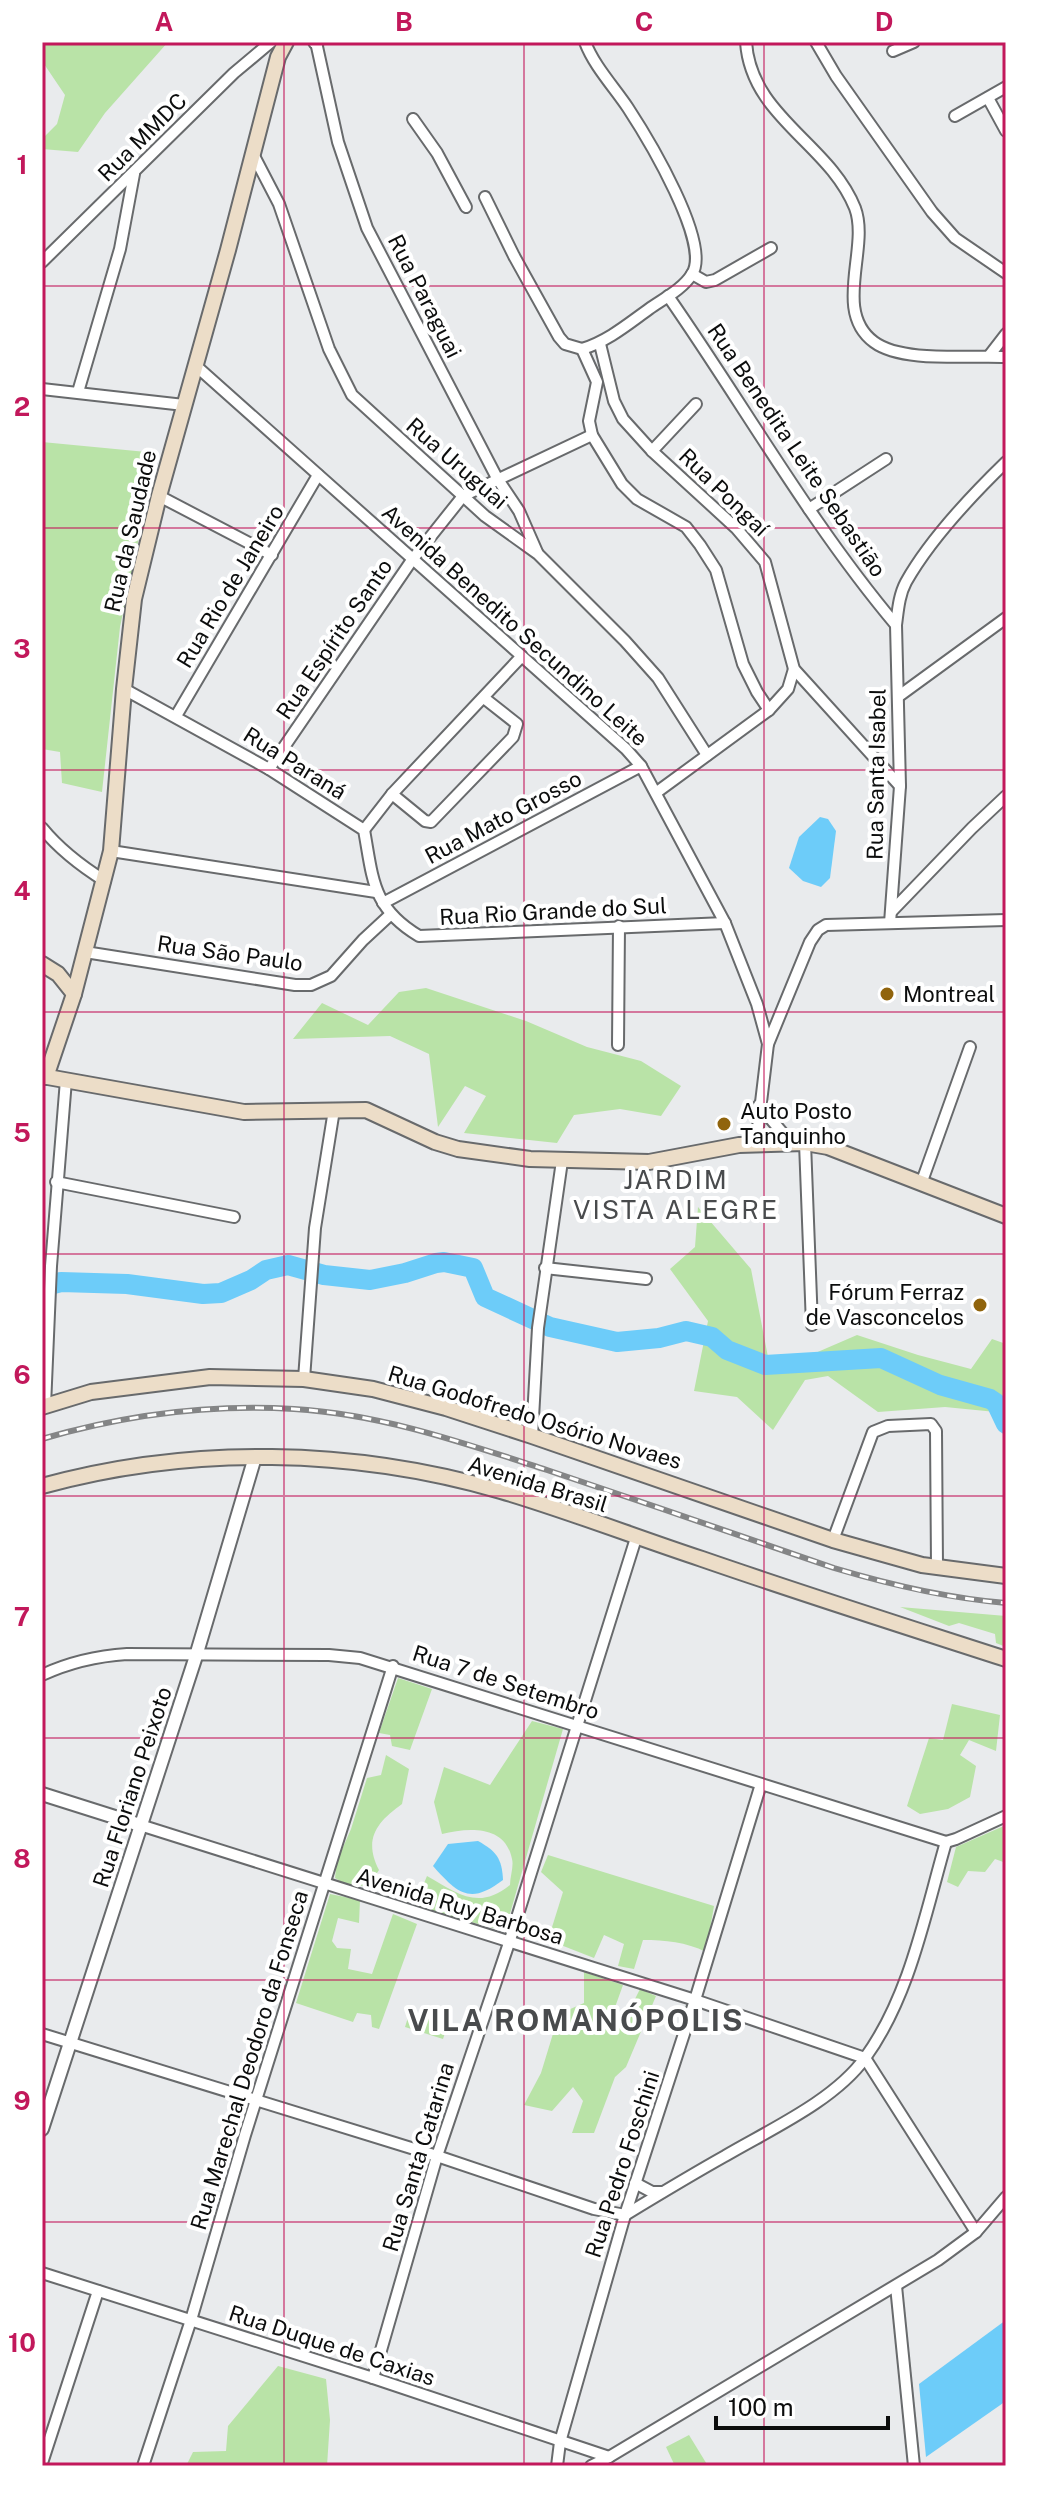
<svg xmlns="http://www.w3.org/2000/svg" width="1048" height="2508" font-family="'Public Sans',sans-serif">
<style>
.green{fill:#b9e3a7}
.water{fill:#6dccf9}
.lines{fill:none;stroke-linecap:round;stroke-linejoin:round}
.river{stroke:#6dccf9;stroke-width:20}
.minor-casing{stroke:#686a6c;stroke-width:14}
.tertiary-casing{stroke:#686a6c;stroke-width:16}
.secondary-casing{stroke:#686a6c;stroke-width:18}
.minor{stroke:#fff;stroke-width:10}
.tertiary{stroke:#fff;stroke-width:12}
.secondary{stroke:#ecddc8;stroke-width:14}
.rail-casing{stroke:#848586;stroke-width:6}
.rail{stroke:#fff;stroke-width:3;stroke-dasharray:9;stroke-linecap:butt}
.grid{fill:none;stroke:#c2185b;stroke-width:2;stroke-opacity:0.55}
.poi-dot{fill:#90640d;stroke:#fff;stroke-width:3}
.labels{text-anchor:middle;stroke-width:8;stroke-linejoin:round;paint-order:stroke}
.street-label{font-size:22px;fill:#0c0d0d;stroke:#fff}
.poi-label{font-size:22px;fill:#0c0d0d;stroke:#fff;text-anchor:start}
.quarter-label{font-size:26px;letter-spacing:2px;fill:#494b4d;stroke:#fff}
.district-label{font-size:30px;font-weight:bold;letter-spacing:2px;fill:#494b4d;stroke:#fff}
.neatline{fill:none;stroke:#c2185b;stroke-width:3}
.grid-label{font-size:26px;text-anchor:middle;font-weight:bold;fill:#c2185b}
</style>
<rect width="100%" height="100%" fill="#e9ebed"/>
<!-- green -->
<g class="green">
<path d="M42 42H168L105 113 78 152 42 149V139L57 124 65 95 42 61Z"/>
<path d="M42 442 157 453 120 627 102 792 62 783 60 752 42 749Z"/>
<path d="M426 988 526 1021 587 1047 641 1061 681 1086 661 1116 620 1109 574 1115 557 1143 464 1133 486 1096 465 1086 438 1127 429 1054 390 1036 293 1039 322 1003 368 1025 399 992Z"/>
<path d="M698 1207 751 1269 768 1357 813 1354 857 1335 918 1355 971 1369 992 1339 1006 1344V1413L945 1407 878 1412 828 1376 805 1380 773 1430 737 1397 694 1391 708 1321 670 1269 695 1247Z"/>
<path d="M900 1607 1006 1616V1647L996 1643 995 1634 959 1623 949 1626Z"/>
<path d="M398 1678 432 1689 410 1750 392 1746 390 1735 379 1733Z"/>
<path d="M952 1704 1000 1715 996 1751 969 1740 960 1755 976 1766 970 1797 948 1809 920 1814 907 1806 929 1738 943 1740Z"/>
<path d="M532 1721 563 1729 505 1931 414 1907 427 1876C457 1893 478 1911 510 1885 510 1877 514 1866 512 1859 505 1824 467 1828 442 1834L434 1802 444 1767 490 1785Z"/>
<path d="M386 1755 409 1769 402 1804C377 1822 363 1839 379 1870L369 1885 350 1887 335 1878 337 1861 351 1829 367 1778 381 1775Z"/>
<path d="M1006 1825V1863L995 1859 985 1872 968 1871 958 1887 947 1882 956 1847Z"/>
<path d="M548 1855 714 1906 706 1952C686 1942 665 1940 643 1940L634 1969 618 1966 624 1944 604 1935 594 1958 548 1940 563 1892 541 1872Z"/>
<path d="M330 1894 360 1900 359 1923 338 1918 332 1941 337 1948 351 1949 348 1969 372 1974 393 1914 417 1924 379 2029 372 2027 371 2015 357 2013 353 2022 296 2003Z"/>
<path d="M584 1972 623 1985 614 2010 625 2019 640 1989 656 1996 626 2067 615 2077 594 2133H572L583 2101 573 2087 552 2111 524 2105 541 2073 559 2014 584 2003Z"/>
<path d="M410 2011 448 2024 443 2039 405 2027Z"/>
<path d="M278 2366 326 2379 330 2420 327 2466H186L193 2452 226 2451 228 2426Z"/>
<path d="M689 2435 708 2466H675L666 2447Z"/>
</g>
<!-- water -->
<g class="water">
<path d="M820 817 828 819 836 831 830 878 821 887 803 881 789 868 799 837Z"/>
<path d="M478 1841C496 1851 502 1858 503 1880 470 1905 458 1894 433 1866L448 1844Z"/>
<path d="M1006 2320V2401L926 2457 919 2384Z"/>
</g>
<g class="lines">
<!-- river -->
<path class="river" d="M42 1287 61 1282 127 1284 203 1294 221 1293 251 1280 266 1270 288 1265 324 1275 370 1280 405 1273 436 1263 444 1262 473 1268 485 1297 550 1327 617 1342 659 1338 686 1331 712 1337 727 1350 765 1365 881 1358 940 1385 990 1399 996 1403 1006 1424"/>
<!-- minor casing -->
<g class="minor-casing">
<g id="minor">
<path d="M316 42 338 142 367 228 497 478 519 511 537 552"/>
<path d="M746 42C751 117 829 143 855 208 870 248 832 311 874 342 902 363 970 355 1006 357"/>
<path d="M816 42 836 76 932 212 955 238 1006 273"/>
<path d="M893 51 914 42"/>
<path d="M988 98 1006 131"/>
<path d="M955 116 1006 87"/>
<path d="M413 119 437 153 466 207"/>
<path d="M253 154 279 204 329 349 352 395 485 516 538 554 625 641 658 678 707 755"/>
<path d="M485 197 514 256 559 337 565 344 582 349"/>
<path d="M42 262 234 73 271 42"/>
<path d="M692 274 706 282 715 280 771 248"/>
<path d="M668 296C744 405 810 523 896 625"/>
<path d="M600 344 614 401 623 419 652 451 736 528 765 562 794 669 900 786"/>
<path d="M582 349 597 382 589 421 592 435 622 484 637 499 686 527 700 545 716 570 743 664 757 692 769 710"/>
<path d="M582 349C608 341 628 324 649 309 663 299 683 289 692 274 712 244 647 137 628 108 614 87 594 66 585 42"/>
<path d="M989 356 1006 334"/>
<path d="M195 365 626 749 641 766 725 923 757 1004 768 1044 756 1144"/>
<path d="M42 389 184 405"/>
<path d="M78 392 120 249 134 174"/>
<path d="M652 451 696 404"/>
<path d="M159 496 272 555"/>
<path d="M809 509 886 459"/>
<path d="M124 689 269 769 364 830C373 879 372 908 419 936L725 923"/>
<path d="M899 696 1006 618"/>
<path d="M176 716 318 475"/>
<path d="M269 769 412 560 463 496 592 435"/>
<path d="M657 792 769 710 788 689 794 669"/>
<path d="M392 794 425 821 431 822 513 737 517 724 484 698"/>
<path d="M42 828C60 850 81 866 105 881"/>
<path d="M364 830 392 794 521 657"/>
<path d="M111 851 376 892"/>
<path d="M383 903 641 766"/>
<path d="M891 912 972 828 1006 796"/>
<path d="M890 923 900 786 896 625C898 610 899 595 906 582 929 541 972 495 1006 462"/>
<path d="M85 952 295 985H311L331 976 363 940 390 915"/>
<path d="M768 1044 810 942 818 930 826 925 1006 920"/>
<path d="M618 1045 619 926"/>
<path d="M759 1105 791 1143"/>
<path d="M805 1143 812 1325"/>
<path d="M56 1182 234 1217"/>
<path d="M921 1184 970 1047"/>
<path d="M545 1268 646 1279"/>
<path d="M304 1379 315 1228 334 1110"/>
<path d="M45 1406 51 1266 66 1080"/>
<path d="M532 1436 538 1328 562 1161"/>
<path d="M833 1540 873 1432 888 1426 931 1424 936 1431 937 1567"/>
<path d="M42 1675C70 1662 96 1656 127 1654L329 1655 360 1658 946 1842"/>
<path d="M140 1825 695 2000 865 2058"/>
<path d="M946 1842 956 1839 1006 1816"/>
<path d="M42 2034 437 2156 594 2209 625 2215"/>
<path d="M865 2058 976 2232"/>
<path d="M635 2183 652 2192H662"/>
<path d="M625 2215C658 2195 691 2175 725 2156 769 2130 834 2101 865 2058 910 1996 925 1914 946 1842"/>
<path d="M42 2273 373 2378 609 2457"/>
<path d="M896 2286 914 2466"/>
<path d="M373 2378 437 2156 509 1943 636 1538"/>
<path d="M42 2463 98 2291"/>
<path d="M143 2466 191 2320 245 2135 393 1666"/>
<path d="M557 2466 560 2442 625 2215 695 2000 761 1784"/>
<path d="M591 2466 609 2457 938 2260 976 2232 1006 2197"/>
</g>
</g>
<!-- tertiary casing -->
<g class="tertiary-casing">
<g id="tertiary">
<path d="M315 42H317"/>
<path d="M42 1794 140 1825"/>
<path d="M42 2129 196 1656 255 1457"/>
</g>
</g>
<!-- secondary casing -->
<g class="secondary-casing">
<g id="secondary">
<path d="M42 964 58 974 74 994"/>
<path d="M42 1076 244 1112 366 1110 435 1142 458 1149 530 1159 649 1162 739 1145 805 1143 828 1147 1006 1216"/>
<path d="M46 1077 74 994 111 851 124 689 134 599 159 496 228 250 278 57 286 42"/>
<path d="M42 1407 91 1392 210 1377 304 1379 373 1389 446 1408 532 1436 833 1540 922 1565 1006 1576"/>
<path d="M42 1486C191 1445 353 1448 501 1491 569 1511 635 1537 702 1559 803 1594 904 1626 1006 1659"/>
</g>
</g>
<!-- minor -->
<use href="#minor" class="minor"/>
<!-- tertiary -->
<use href="#tertiary" class="tertiary"/>
<!-- secondary -->
<use href="#secondary" class="secondary"/>
<!-- rail casing -->
<g class="rail-casing">
<path id="rail" d="M42 1439C124 1415 209 1404 294 1409 381 1414 464 1443 547 1470 643 1502 738 1535 834 1568 891 1585 946 1598 1006 1603"/>
</g>
<!-- rail -->
<use href="#rail" class="rail"/>
</g>
<!-- grid -->
<path class="grid" d="M284 42V2466M524 42V2466M764 42V2466M42 286H1006M42 528H1006M42 770H1006M42 1012H1006M42 1254H1006M42 1496H1006M42 1738H1006M42 1980H1006M42 2222H1006"/>
<!-- markers -->
<g class="poi-dot">
<circle cx="887" cy="994" r="8"/>
<circle cx="724" cy="1124" r="8"/>
<circle cx="980" cy="1305" r="8"/>
</g>
<g class="labels">
<!-- street labels -->
<g class="street-label">
<text transform="translate(142 137) rotate(-45)" y="8">Rua MMDC</text>
<text transform="translate(425 296) rotate(63)" y="8">Rua Paraguai</text>
<text transform="translate(797 450) rotate(56)" y="8">Rua Benedita Leite Sebastião</text>
<text transform="translate(457 463) rotate(41)" y="8">Rua Uruguai</text>
<text transform="translate(724 492) rotate(44)" y="8">Rua Pongaí</text>
<text transform="translate(130 531) rotate(-77)" y="8">Rua da Saudade</text>
<text transform="translate(230 586) rotate(-59)" y="8">Rua Rio de Janeiro</text>
<text transform="translate(515 625) rotate(42)" y="8">Avenida Benedito Secundino Leite</text>
<text transform="translate(334 639) rotate(-56)" y="8">Rua Espírito Santo</text>
<text transform="translate(295 763) rotate(32)" y="8">Rua Paraná</text>
<text transform="translate(876 774) rotate(-89)" y="8">Rua Santa Isabel</text>
<text transform="translate(503 817) rotate(-28)" y="8">Rua Mato Grosso</text>
<text transform="translate(553 911) rotate(-3)" y="8">Rua Rio Grande do Sul</text>
<text transform="translate(230 953) rotate(8)" y="8">Rua São Paulo</text>
<text transform="translate(535 1417) rotate(17)" y="8">Rua Godofredo Osório Novaes</text>
<text transform="translate(538 1484) rotate(17)" y="8">Avenida Brasil</text>
<text transform="translate(506 1682) rotate(18)" y="8">Rua 7 de Setembro</text>
<text transform="translate(132 1787) rotate(-72)" y="8">Rua Floriano Peixoto</text>
<text transform="translate(460 1906) rotate(17)" y="8">Avenida Ruy Barbosa</text>
<text transform="translate(249 2060) rotate(-73)" y="8">Rua Marechal Deodoro da Fonseca</text>
<text transform="translate(418 2157) rotate(-73)" y="8">Rua Santa Catarina</text>
<text transform="translate(622 2164) rotate(-72)" y="8">Rua Pedro Foschini</text>
<text transform="translate(332 2345) rotate(18)" y="8">Rua Duque de Caxias</text>
</g>
<!-- poi labels -->
<g class="poi-label">
<text x="903" y="1002">Montreal</text>
<text x="740" y="1119">Auto Posto<tspan x="740" dy="25">Tanquinho</tspan></text>
<text x="964" y="1300" text-anchor="end">Fórum Ferraz<tspan x="964" dy="25">de Vasconcelos</tspan></text>
</g>
<!-- quarter labels -->
<g class="quarter-label">
<text x="676" y="1189">JARDIM<tspan x="676" dy="30">VISTA ALEGRE</tspan></text>
</g>
<!-- district labels -->
<g class="district-label">
<text x="576" y="2031">VILA ROMANÓPOLIS</text>
</g>
</g>
<!-- border -->
<rect width="1048" height="2508" fill="none" stroke="#ffffff" stroke-width="88"/>
<!-- scale -->
<path d="M716 2416v12h172v-12" fill="none" stroke="#0c0d0d" stroke-width="4"/>
<text x="728" y="2416" font-size="24" fill="#0c0d0d" stroke="#ffffff" stroke-width="6" paint-order="stroke">100 m</text>
<rect x="44" y="44" width="960" height="2420" class="neatline"/>
<g class="grid-label">
<text x="164" y="31">A</text>
<text x="404" y="31">B</text>
<text x="644" y="31">C</text>
<text x="884" y="31">D</text>
<text x="22" y="174">1</text>
<text x="22" y="416">2</text>
<text x="22" y="658">3</text>
<text x="22" y="900">4</text>
<text x="22" y="1142">5</text>
<text x="22" y="1384">6</text>
<text x="22" y="1626">7</text>
<text x="22" y="1868">8</text>
<text x="22" y="2110">9</text>
<text x="22" y="2352">10</text>
</g>
</svg>
